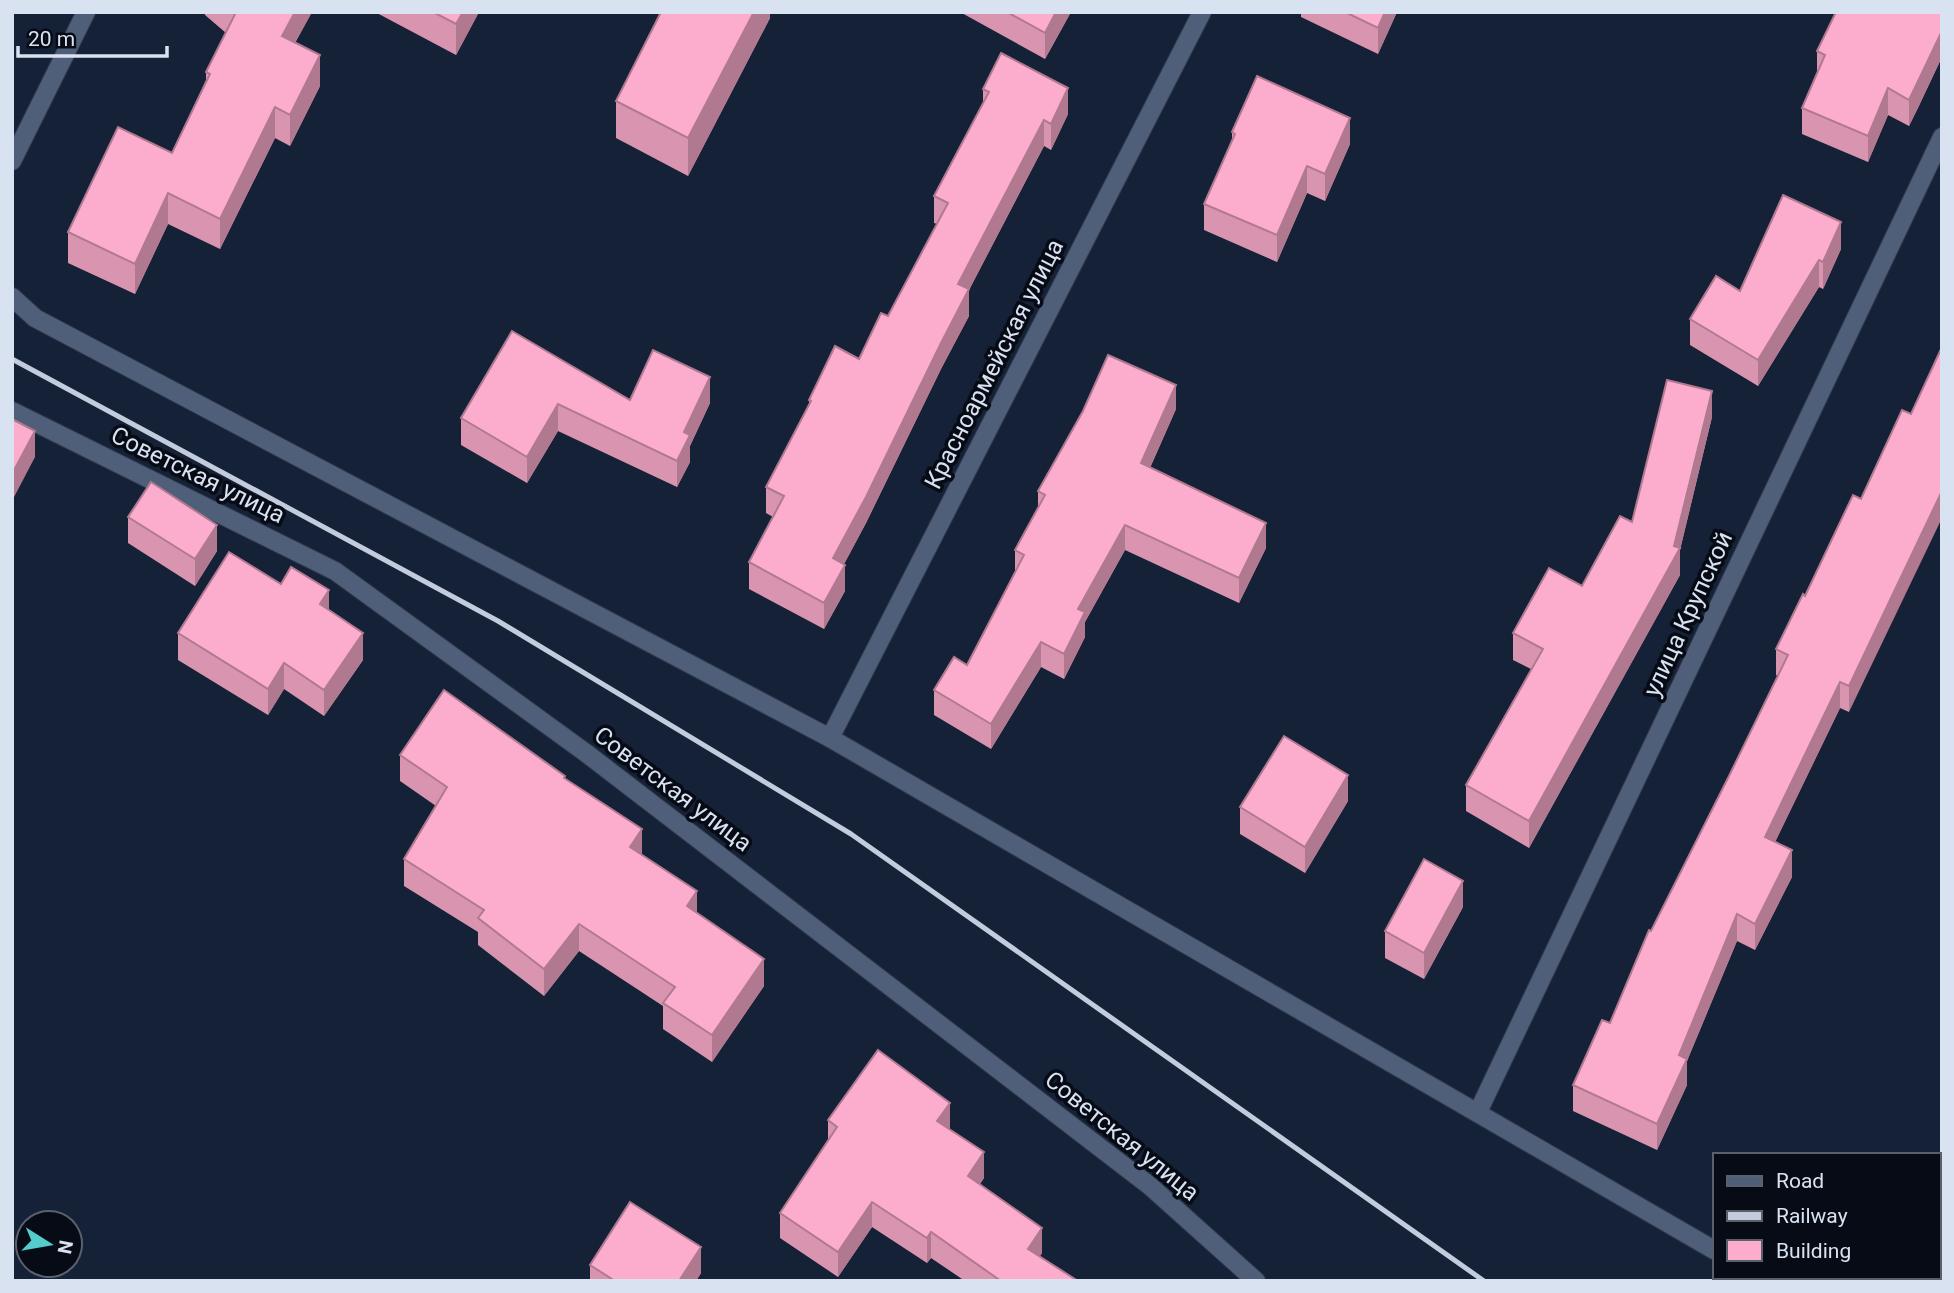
<svg xmlns="http://www.w3.org/2000/svg" width="1954" height="1293" font-family="Roboto,sans-serif">
<style>
.lines{fill:none;stroke-linecap:round;stroke-linejoin:round}
.street-casing{stroke:#313a4c;stroke-width:20}
.street{stroke:#505f79;stroke-width:18}
.rail{stroke:#c3ccdc;stroke-width:5}
.wall{fill:#d995b0}
.shaded-wall{fill:#b07990}
.building{fill:#fcadcd;stroke:#b07990;stroke-width:2}
.labels{text-anchor:middle;stroke-width:7;stroke-linejoin:round;paint-order:stroke}
.street-label{font-size:24px;fill:#d9e2f1;stroke:#060b15}
</style>
<rect width="100%" height="100%" fill="#152137"/>
<g class="lines">
<!-- street casing -->
<g class="street-casing">
<g id="street">
<path d="M12 161 86 12"/>
<path d="M12 297 35 318 830 738 1714 1250"/>
<path d="M12 411 335 571 586 753 1150 1186 1256 1281"/>
<path d="M830 738 1202 12"/>
<path d="M1478 1112 1942 137"/>
<path d="M1762 1277 1768 1281"/>
</g>
</g>
<!-- street -->
<use href="#street" class="street"/>
<!-- rail -->
<path class="rail" d="M12 359 498 621 851 834 1484 1281"/>
</g>
<!-- wall -->
<g class="wall">
<path d="M205 12H312L295 43 320 86 290 146 275 138 220 249 168 224 135 294 68 263V232L172 153 206 80V72L226 33 205 15Z"/>
<path d="M375 12H479L456 55Z"/>
<path d="M770 12V18L688 176 616 138V101Z"/>
<path d="M960 12H1071L1045 59Z"/>
<path d="M1301 12H1397L1378 54 1301 17Z"/>
<path d="M1942 12V57L1918 108 1909 126 1888 115 1868 162 1802 134V108L1817 73V51Z"/>
<path d="M983 89 1068 114 1051 150 1044 146 969 290V316L941 369 866 523 844 564 845 591 824 629 749 589V562L773 517 766 513V487L809 404V400L859 359 888 316 937 224 934 223V196L983 104Z"/>
<path d="M1232 132 1350 144 1325 201 1307 193 1277 262 1204 230V204L1232 142Z"/>
<path d="M1841 249 1823 289 1819 287 1758 386 1690 345V319L1740 291Z"/>
<path d="M512 331 630 400 710 403 690 446V462L677 487 558 431 527 483 461 445V418Z"/>
<path d="M1176 409 1150 468 1266 548 1239 603 1125 550 1085 622V637L1064 679 1041 667 991 749 934 715V690L967 665 1015 572V550L1038 509V491Z"/>
<path d="M1712 417 1680 550V575L1529 848 1466 811V785L1531 669 1513 660V633L1582 586Z"/>
<path d="M1853 495 1849 712 1840 708 1775 842 1792 877 1755 950 1737 941 1687 1061V1085L1657 1150 1573 1111V1085L1610 1023 1651 931 1729 776 1778 676 1776 675V649L1805 596Z"/>
<path d="M128 517 217 551 195 586 128 543Z"/>
<path d="M281 584 329 610 363 660 324 716 284 689 268 715 178 660V633Z"/>
<path d="M400 755 565 779 642 855 764 986 712 1062 663 1029V1006L579 951 544 996 478 945V932L404 886V859L436 806 400 781Z"/>
<path d="M1348 801 1305 873 1240 834V807Z"/>
<path d="M1463 907 1424 979 1385 958V931Z"/>
<path d="M828 1120 950 1128 949 1129 984 1178 980 1184 1042 1253 1040 1256 1078 1281H965L931 1258 927 1263 872 1227 838 1277 780 1238V1213L828 1141Z"/>
<path d="M590 1265 701 1273 696 1281H590Z"/>
<path d="M1893 1277H1938L1942 1281H1893Z"/>
</g>
<!-- shaded-wall -->
<g class="shaded-wall">
<path d="M295 12H312L282 66V36Z"/>
<path d="M463 12H479L456 55V24Z"/>
<path d="M754 12H770V18L688 176V138Z"/>
<path d="M1056 12H1071L1045 59V33Z"/>
<path d="M1385 12H1397L1378 54V28Z"/>
<path d="M1942 31V57L1909 126V100Z"/>
<path d="M320 55V86L290 146V115Z"/>
<path d="M1068 88V114L1051 150V124Z"/>
<path d="M1888 88V115L1868 162V136Z"/>
<path d="M275 107V138L220 249V219Z"/>
<path d="M1350 118V144L1325 201V174Z"/>
<path d="M1044 120V146L969 290V316L941 369 866 523 833 585V558L958 284Z"/>
<path d="M1307 166V193L1277 262V235Z"/>
<path d="M168 193V224L135 294V264Z"/>
<path d="M1841 222V249L1823 289V262Z"/>
<path d="M1819 260V287L1758 386V360Z"/>
<path d="M710 377V403L690 446V462L677 487V461L684 432Z"/>
<path d="M1176 385V409L1141 488V463Z"/>
<path d="M1712 391V417L1680 550V575L1529 848V821L1674 546Z"/>
<path d="M558 404V431L527 483V457Z"/>
<path d="M35 431V457L12 501V474Z"/>
<path d="M1942 491V518L1849 712V686Z"/>
<path d="M1266 523V548L1239 603V578Z"/>
<path d="M217 525V551L195 586V559Z"/>
<path d="M1125 525V550L1085 622V637L1064 679V654L1078 609Z"/>
<path d="M845 565V591L824 629V603Z"/>
<path d="M329 590V616L320 604Z"/>
<path d="M363 633V660L324 716V690Z"/>
<path d="M1041 642V667L991 749V724Z"/>
<path d="M284 663V689L268 715V689Z"/>
<path d="M1840 682V708L1765 863V837Z"/>
<path d="M1348 775V801L1305 873V847Z"/>
<path d="M642 829V855L630 847Z"/>
<path d="M1792 850V877L1755 950V924Z"/>
<path d="M1463 881V907L1424 979V953Z"/>
<path d="M697 891V917L687 906Z"/>
<path d="M1737 914V941L1687 1061V1085L1657 1150V1124L1679 1055Z"/>
<path d="M579 924V951L544 996V969Z"/>
<path d="M764 959V986L712 1062V1035Z"/>
<path d="M950 1103V1128L937 1146V1121Z"/>
<path d="M984 1152V1178L968 1201V1176Z"/>
<path d="M872 1202V1227L838 1277V1252Z"/>
<path d="M1042 1228V1253L1028 1274V1249Z"/>
<path d="M931 1232V1258L927 1263V1238Z"/>
<path d="M701 1247V1273L696 1281H679Z"/>
</g>
<!-- building -->
<g class="building">
<path d="M236 12H295L282 36 320 55 290 115 275 107 220 219 168 193 135 264 68 232 118 127 172 153 210 74 206 72Z"/>
<path d="M433 12H463L456 24Z"/>
<path d="M661 12H754L688 138 616 101Z"/>
<path d="M1007 12H1056L1045 33Z"/>
<path d="M1345 12H1385L1378 28Z"/>
<path d="M1836 12H1942V31L1909 100 1888 88 1868 136 1802 108 1825 55 1817 51Z"/>
<path d="M1001 53 1068 88 1051 124 1044 120 958 284 969 289 941 343 866 497 833 558 845 565 824 603 749 562 784 496 766 487 811 401 809 400 835 346 859 359 881 313 888 316 948 203 934 196 989 92 983 89Z"/>
<path d="M1257 76 1350 118 1325 174 1307 166 1277 235 1204 204 1235 134 1232 132Z"/>
<path d="M1783 195 1841 222 1823 262 1819 260 1758 360 1690 319 1716 276 1740 291Z"/>
<path d="M512 331 630 400 653 350 710 377 684 432 690 435 677 461 558 404 527 457 461 418Z"/>
<path d="M1942 347V491L1849 686 1840 682 1765 837 1792 850 1755 924 1737 914 1679 1055 1687 1059 1657 1124 1573 1085 1602 1020 1610 1023 1649 930 1651 931 1729 776 1788 655 1776 649 1803 594 1805 596 1853 495 1861 499 1902 410 1911 414Z"/>
<path d="M1108 355 1176 385 1141 463 1266 523 1239 578 1125 525 1078 609 1085 612 1064 654 1041 642 991 724 934 690 954 657 967 665 1024 555 1015 550 1045 495 1038 491 1083 411Z"/>
<path d="M1667 380 1712 391 1674 546 1680 548 1529 821 1466 785 1543 649 1513 633 1549 568 1582 586 1620 516 1632 522Z"/>
<path d="M12 419 35 431 12 474Z"/>
<path d="M151 482 217 525 195 559 128 517Z"/>
<path d="M229 552 281 584 291 567 329 590 320 604 363 633 324 690 284 663 268 689 178 633Z"/>
<path d="M444 690 565 776 564 778 642 829 630 847 697 891 687 906 764 959 712 1035 663 1003 675 987 579 924 544 969 478 918 484 910 404 859 447 787 400 755Z"/>
<path d="M1284 736 1348 775 1305 847 1240 807Z"/>
<path d="M1424 859 1463 881 1424 953 1385 931Z"/>
<path d="M878 1050 950 1103 937 1121 984 1152 968 1176 1042 1228 1028 1249 1078 1281H1001L931 1232 927 1238 872 1202 838 1252 780 1213 837 1127 828 1120Z"/>
<path d="M630 1202 701 1247 679 1281H615L590 1265Z"/>
<path d="M1938 1202 1942 1204V1281H1921L1914 1277H1938Z"/>
</g>
<g class="labels">
<!-- street labels -->
<g class="street-label">
<text transform="translate(994 364) rotate(-63)" y="8">Красноармейская улица</text>
<text transform="translate(198 475) rotate(26)" y="8">Советская улица</text>
<text transform="translate(1688 614) rotate(-65)" y="8">улица Крупской</text>
<text transform="translate(673 789) rotate(37)" y="8">Советская улица</text>
<text transform="translate(1122 1136) rotate(39)" y="8">Советская улица</text>
</g>
</g>
<!-- border -->
<rect width="1954" height="1293" fill="none" stroke="#d9e2f1" stroke-width="28"/>
<!-- legend -->
<rect x="1713" y="1153" width="228" height="126" fill="#060b15" stroke="#5a616d" stroke-width="2"/>
<rect x="1727" y="1176" width="35" height="10" fill="#505f79" stroke="#5a616d" stroke-width="2"/>
<text x="1776" y="1188" font-size="21" fill="#d9e2f1">Road</text>
<rect x="1727" y="1211" width="35" height="10" fill="#c3ccdc" stroke="#5a616d" stroke-width="2"/>
<text x="1776" y="1223" font-size="21" fill="#d9e2f1">Railway</text>
<rect x="1727" y="1240" width="35" height="21" fill="#fcadcd" stroke="#5a616d" stroke-width="2"/>
<text x="1776" y="1258" font-size="21" fill="#d9e2f1">Building</text>
<!-- north arrow -->
<g transform="translate(49 1244) rotate(101)"><circle r="33" fill="#060b15" stroke="#5a616d" stroke-width="2"/>
<path d="M0-5L12 26L0 18L-12 26Z" fill="#52cdcc"/>
<text y="-10" font-size="19" font-weight="bold" text-anchor="middle" fill="#d9e2f1">N</text>
</g>
<!-- scale -->
<path d="M18 46v10h149v-10" fill="none" stroke="#d9e2f1" stroke-width="3.5"/>
<text x="28" y="46" font-size="21" fill="#d9e2f1" stroke="#060b15" stroke-width="5" paint-order="stroke">20 m</text>
</svg>
